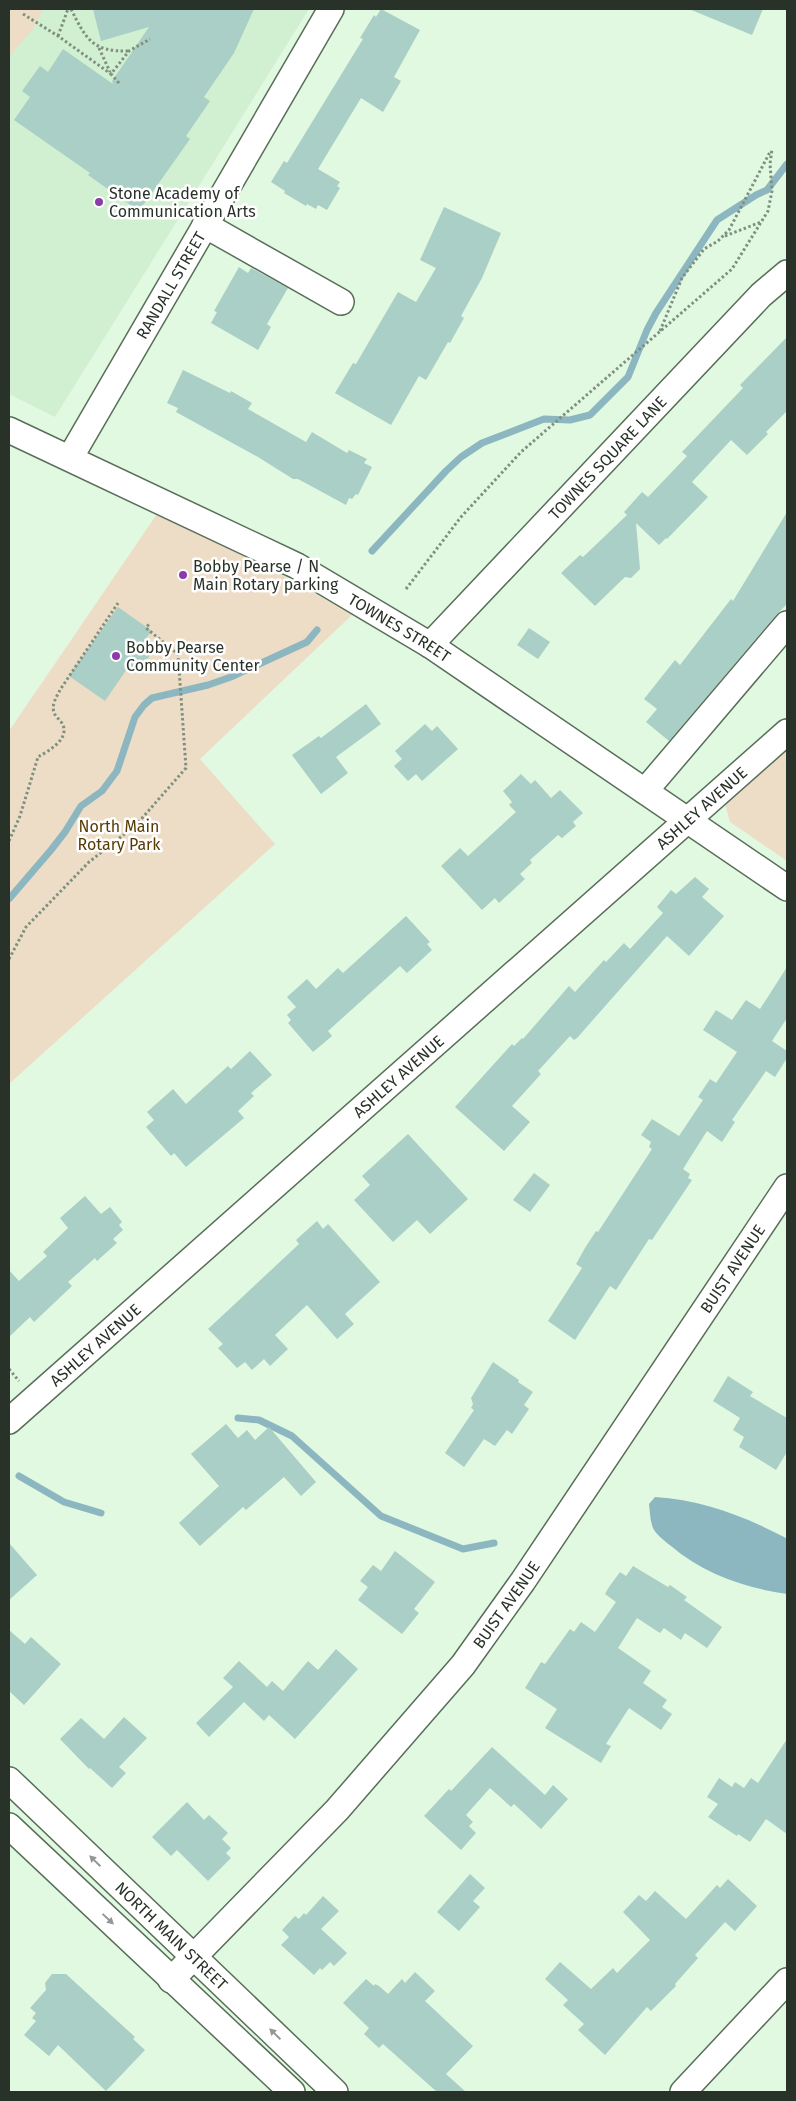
<svg xmlns="http://www.w3.org/2000/svg" width="796" height="2101" font-family="'Fira Sans',sans-serif">
<style>
.built{fill:#d1efd1}
.green{fill:#eeddc6}
.water{fill:#8db7c0}
.lines{fill:none;stroke-linecap:round;stroke-linejoin:round}
.stream{stroke:#8db7c0;stroke-width:7}
.building{fill:#aacfc6}
.minor-casing{stroke:#596e59;stroke-width:28}
.path{stroke:#809080;stroke-width:3;stroke-dasharray:2.5 2.5;stroke-linecap:butt}
.minor{stroke:#fff;stroke-width:25}
.oneway{fill:#949894}
.poi-dot{fill:#8c3bab;stroke:#fff;stroke-width:2}
.labels{text-anchor:middle;stroke-width:5;stroke-linejoin:round;paint-order:stroke}
.poi-label{font-size:16px;fill:#293229;stroke:#fff;text-anchor:start}
.street-label{font-size:16px;fill:#293229;stroke:#fff}
.park-label{font-size:16px;fill:#583b03;stroke:#fff}
</style>
<rect width="100%" height="100%" fill="#e1f9e1"/>
<!-- built -->
<path class="built" d="M9 9H309L55 417 9 394Z"/>
<!-- green -->
<g class="green">
<path d="M9 9H43L33 29 9 57Z"/>
<path d="M157 514 265 565 352 615 200 759 275 844 9 1084V731Z"/>
<path d="M787 741V861L730 822 724 800Z"/>
</g>
<!-- water -->
<path class="water" d="M655 1497C702 1500 744 1516 786 1538L787 1539V1594C745 1588 704 1574 671 1546 666 1542 658 1536 654 1530 650 1523 650 1512 649 1504Z"/>
<g class="lines">
<!-- stream -->
<g class="stream">
<path d="M372 551 446 471 461 457 482 443 544 419 570 420 590 415 628 377 647 330 656 313 717 220 756 195 767 190 787 164"/>
<path d="M9 899 51 850 65 832 81 806 102 791 117 771 135 717 144 705 152 698 208 685 231 677 307 642 317 630"/>
<path d="M238 1418 259 1420 292 1436 381 1516 463 1549 494 1543"/>
<path d="M19 1476 64 1502 101 1513"/>
</g>
</g>
<!-- building -->
<g class="building">
<path d="M93 9H254L234 53 204 97 210 101 186 136 190 139 139 211 88 175 90 173 14 120 30 97 22 91 40 66 48 72 63 49 113 84 112 81 149 27 101 41Z"/>
<path d="M381 9 420 30 394 77 401 81 383 112 361 98 318 169 340 182 337 186 340 188 327 210 318 205 316 209 307 204 306 206 284 193 285 191 271 182 284 161 287 163 363 39 360 38 374 15 376 17Z"/>
<path d="M689 9H763L752 35Z"/>
<path d="M444 207 501 233 482 278 461 316 464 318 450 343 448 342 426 380 419 376 391 425 335 393 353 363 356 364 398 292 416 302 436 268 420 260Z"/>
<path d="M239 267 248 273 251 268 288 288 267 324 271 327 258 350 211 323 217 312 214 311Z"/>
<path d="M787 337V411L766 432 768 434 747 455 731 440 692 482 708 497 667 539 666 538 659 545 636 523 640 569 631 578 625 577 595 606 561 573 580 555 583 557 627 515 624 512 642 492 648 497 687 456 682 452 743 388 740 385Z"/>
<path d="M183 370 230 393 231 391 252 403 248 409 306 442 312 432 347 453 349 450 367 459 364 463 372 467 358 495 356 494 352 499 349 498 346 505 298 479H293L258 457 176 412 178 408 167 403Z"/>
<path d="M787 512V604L776 615 669 741 646 722 657 709 644 699 675 660 680 665 731 599 733 601Z"/>
<path d="M118 607 152 631 146 638 157 645 138 672 129 666 105 701 69 676Z"/>
<path d="M529 628 550 642 538 659 517 645Z"/>
<path d="M366 704 381 724 336 757 348 773 321 794 292 755 319 736 321 738Z"/>
<path d="M425 724 432 731 437 726 458 749 422 781 416 774 408 781 394 766 402 759 395 751Z"/>
<path d="M521 774 531 784 535 780 551 798 560 790 583 813 573 822 576 826 562 838 558 835 530 860 532 863 520 874 525 879 499 903 495 898 482 910 441 866 460 848 468 856 516 812 509 805 512 802 503 791Z"/>
<path d="M695 877 709 889 702 897 724 916 689 956 667 936 577 1038 574 1040 570 1036 538 1071 541 1074 512 1106 530 1122 504 1151 455 1107 512 1044 514 1046 522 1038 523 1039 569 986 575 992 604 960 606 962 624 943 630 949 663 913 657 907 671 890 676 894Z"/>
<path d="M406 916 430 942 427 944 432 950 407 973 400 966 328 1031 332 1036 313 1052 288 1023 291 1020 287 1015 296 1007 287 997 307 979 316 989 338 968 343 973Z"/>
<path d="M787 967V1018L772 1041 787 1051V1058L775 1077 766 1071 732 1120 735 1122 722 1142 707 1131 683 1169 690 1174 688 1178 692 1180 652 1240 649 1239 616 1290 610 1286 575 1340 548 1321 582 1268 576 1264 585 1248 596 1231 598 1232 652 1149 649 1147 651 1142 641 1135 652 1119 679 1136 703 1100 698 1097 710 1079 716 1083 737 1052 703 1030 716 1010 732 1020 746 1000 760 1009Z"/>
<path d="M250 1051 272 1075 251 1093 254 1096 238 1111 244 1118 186 1167 174 1153 171 1156 146 1127 154 1120 147 1112 173 1089 186 1104 228 1066 231 1069Z"/>
<path d="M408 1134 468 1199 430 1234 417 1220 393 1242 354 1200 370 1185 362 1176Z"/>
<path d="M534 1173 550 1185 530 1212 513 1200Z"/>
<path d="M85 1196 101 1214 110 1207 122 1222 119 1225 123 1230 113 1239 117 1243 97 1261 95 1258 68 1282 72 1286 34 1322 30 1317 9 1337V1270L19 1281 47 1256 43 1252 68 1228 60 1218Z"/>
<path d="M317 1221 323 1229 328 1224 380 1282 345 1314 354 1324 337 1339 307 1305 275 1335 288 1349 270 1366 264 1359 252 1370 245 1362 237 1368 218 1348 223 1344 208 1329 299 1244 296 1240Z"/>
<path d="M493 1362 519 1380 518 1382 533 1392 524 1405 529 1409 512 1434 507 1430 495 1446 484 1439 464 1467 445 1453 474 1410 471 1408 473 1404 471 1398Z"/>
<path d="M728 1376 753 1392 750 1396 787 1418V1452L776 1470 739 1447 744 1437 733 1430 740 1418 713 1401Z"/>
<path d="M226 1424 238 1438 247 1430 255 1440 269 1427 316 1482 301 1496 284 1477 246 1510 243 1507 200 1546 179 1523 219 1486 191 1454Z"/>
<path d="M9 1543 37 1575 9 1600Z"/>
<path d="M395 1551 435 1582 414 1609 419 1613 402 1634 358 1600 368 1587 360 1581 373 1565 381 1571Z"/>
<path d="M633 1566 668 1587 670 1585 687 1597 684 1600 722 1627 707 1648 685 1633 681 1640 664 1628 660 1633 637 1618 618 1648 651 1671 643 1683 667 1700 662 1707 672 1714 661 1730 629 1708 606 1744 611 1746 601 1763 545 1728 557 1709 525 1688 541 1662 545 1664 570 1629 574 1632 581 1622 595 1632 616 1602 605 1594 609 1587 620 1572 626 1576Z"/>
<path d="M9 1630 25 1644 31 1637 61 1664 24 1705 9 1691Z"/>
<path d="M336 1649 358 1669 295 1739 269 1715 264 1721 244 1702 209 1737 196 1723 233 1687 223 1678 239 1661 267 1687 272 1681 283 1691 308 1661 318 1670Z"/>
<path d="M124 1717 147 1738 119 1767 126 1773 112 1788 90 1768 89 1769 60 1739 81 1718 104 1739Z"/>
<path d="M787 1739V1834L766 1819 750 1842 738 1834 737 1836 708 1817 718 1804 707 1797 719 1778 732 1787 735 1782 744 1788 751 1778 758 1783Z"/>
<path d="M492 1747 545 1795 553 1785 568 1799 541 1829 514 1804 511 1807 490 1788 466 1815 473 1822 469 1826 476 1833 461 1850 424 1816 449 1789 451 1791Z"/>
<path d="M187 1802 204 1820 209 1815 228 1833 222 1839 231 1848 226 1853 231 1858 208 1881 177 1850 171 1856 152 1837Z"/>
<path d="M470 1874 485 1888 473 1901 480 1907 459 1931 437 1912Z"/>
<path d="M728 1879 757 1906 735 1931 725 1922 695 1955 698 1958 675 1984 676 1986 651 2011 647 2007 605 2055 578 2030 584 2024 563 2005 568 2000 545 1979 560 1962 591 1989 613 1968 617 1973 650 1940 623 1912 639 1895 646 1901 655 1891 686 1919 717 1885 720 1888Z"/>
<path d="M323 1896 339 1911 321 1929 347 1953 334 1966 330 1962 322 1970 320 1968 314 1975 281 1945 289 1937 282 1930 295 1916 299 1919 304 1913 306 1915Z"/>
<path d="M415 1972 435 1991 425 2001 473 2046 446 2074 466 2092H437L383 2044 379 2048 364 2034 369 2028 343 2003 366 1979 374 1986 375 1984 379 1986 388 1994 402 1979 405 1983Z"/>
<path d="M52 1974H66L135 2037 133 2039 145 2050 106 2091 58 2045 49 2056 24 2035 36 2021 32 2018 36 2013 30 2008 46 1990 45 1983Z"/>
</g>
<g class="lines">
<!-- minor casing -->
<g class="minor-casing">
<g id="minor">
<path d="M205 225 341 302"/>
<path id="s1" d="M9 430 297 566 430 645 787 888"/>
<path id="s2" d="M70 458 331 9"/>
<path id="s3" d="M430 645 761 295 787 273"/>
<path d="M645 791 787 624"/>
<path id="s4" d="M9 1421 787 732"/>
<path id="s5" d="M9 1780 335 2092"/>
<path d="M9 1826 292 2092"/>
<path id="s6" d="M171 1980 337 1810 463 1665 523 1581 787 1187"/>
<path d="M683 2092 787 1981"/>
</g>
</g>
<!-- path -->
<g class="path">
<path d="M71 9C86 39 92 52 129 51"/>
<path d="M23 14 58 36 111 74"/>
<path d="M58 36 68 9"/>
<path d="M99 48 110 72"/>
<path d="M119 83 111 74 129 51 150 39"/>
<path d="M725 236 761 222"/>
<path d="M660 331 682 278 704 249 718 241 729 230 770 152"/>
<path d="M406 589 461 517 521 452 732 269 768 211 772 191 770 164 772 149"/>
<path d="M9 841 20 816 38 757C48 751 69 740 63 725 61 720 55 717 54 712 51 705 57 696 60 690L118 603"/>
<path d="M9 959 26 927 89 862 136 825 186 768 178 654 146 628 149 624"/>
<path d="M9 1369 19 1381"/>
</g>
<!-- minor -->
<use href="#minor" class="minor"/>
</g>
<!-- one-way arrows -->
<defs><path id="oneway-solid" d="M-6-.8H1V-3.2L6.5 0L1 3.2V.8H-6Z" transform="scale(1.25)"/></defs>
<g class="oneway">
<use href="#oneway-solid" transform="translate(95 1861) rotate(-136)"/>
<use href="#oneway-solid" transform="translate(108 1919) rotate(43)"/>
<use href="#oneway-solid" transform="translate(275 2034) rotate(-136)"/>
</g>
<!-- markers -->
<g class="poi-dot">
<circle cx="99" cy="202" r="5"/>
<circle cx="183" cy="575" r="5"/>
<circle cx="116" cy="656" r="5"/>
</g>
<g class="labels">
<!-- poi labels -->
<g class="poi-label">
<text x="109" y="199">Stone Academy of<tspan x="109" dy="18">Communication Arts</tspan></text>
<text x="193" y="572">Bobby Pearse / N<tspan x="193" dy="18">Main Rotary parking</tspan></text>
<text x="126" y="653">Bobby Pearse<tspan x="126" dy="18">Community Center</tspan></text>
</g>
<!-- street labels -->
<g class="street-label">
<text dy="6" stroke="none"><textPath href="#s2" startOffset="200">RANDALL STREET</textPath></text>
<text dy="6" stroke="none"><textPath href="#s3" startOffset="258">TOWNES SQUARE LANE</textPath></text>
<text dy="6" stroke="none"><textPath href="#s1" startOffset="438">TOWNES STREET</textPath></text>
<text dy="6" stroke="none"><textPath href="#s4" startOffset="925">ASHLEY AVENUE</textPath></text>
<text dy="6" stroke="none"><textPath href="#s4" startOffset="520">ASHLEY AVENUE</textPath></text>
<text dy="6" stroke="none"><textPath href="#s6" startOffset="909">BUIST AVENUE</textPath></text>
<text dy="6" stroke="none"><textPath href="#s4" startOffset="115">ASHLEY AVENUE</textPath></text>
<text dy="6" stroke="none"><textPath href="#s6" startOffset="504">BUIST AVENUE</textPath></text>
<text dy="6" stroke="none"><textPath href="#s5" startOffset="225">NORTH MAIN STREET</textPath></text>
</g>
<!-- park labels -->
<g class="park-label">
<text x="119" y="832">North Main<tspan x="119" dy="18">Rotary Park</tspan></text>
</g>
</g>
<!-- border -->
<rect width="796" height="2101" fill="none" stroke="#293229" stroke-width="20"/>
</svg>
